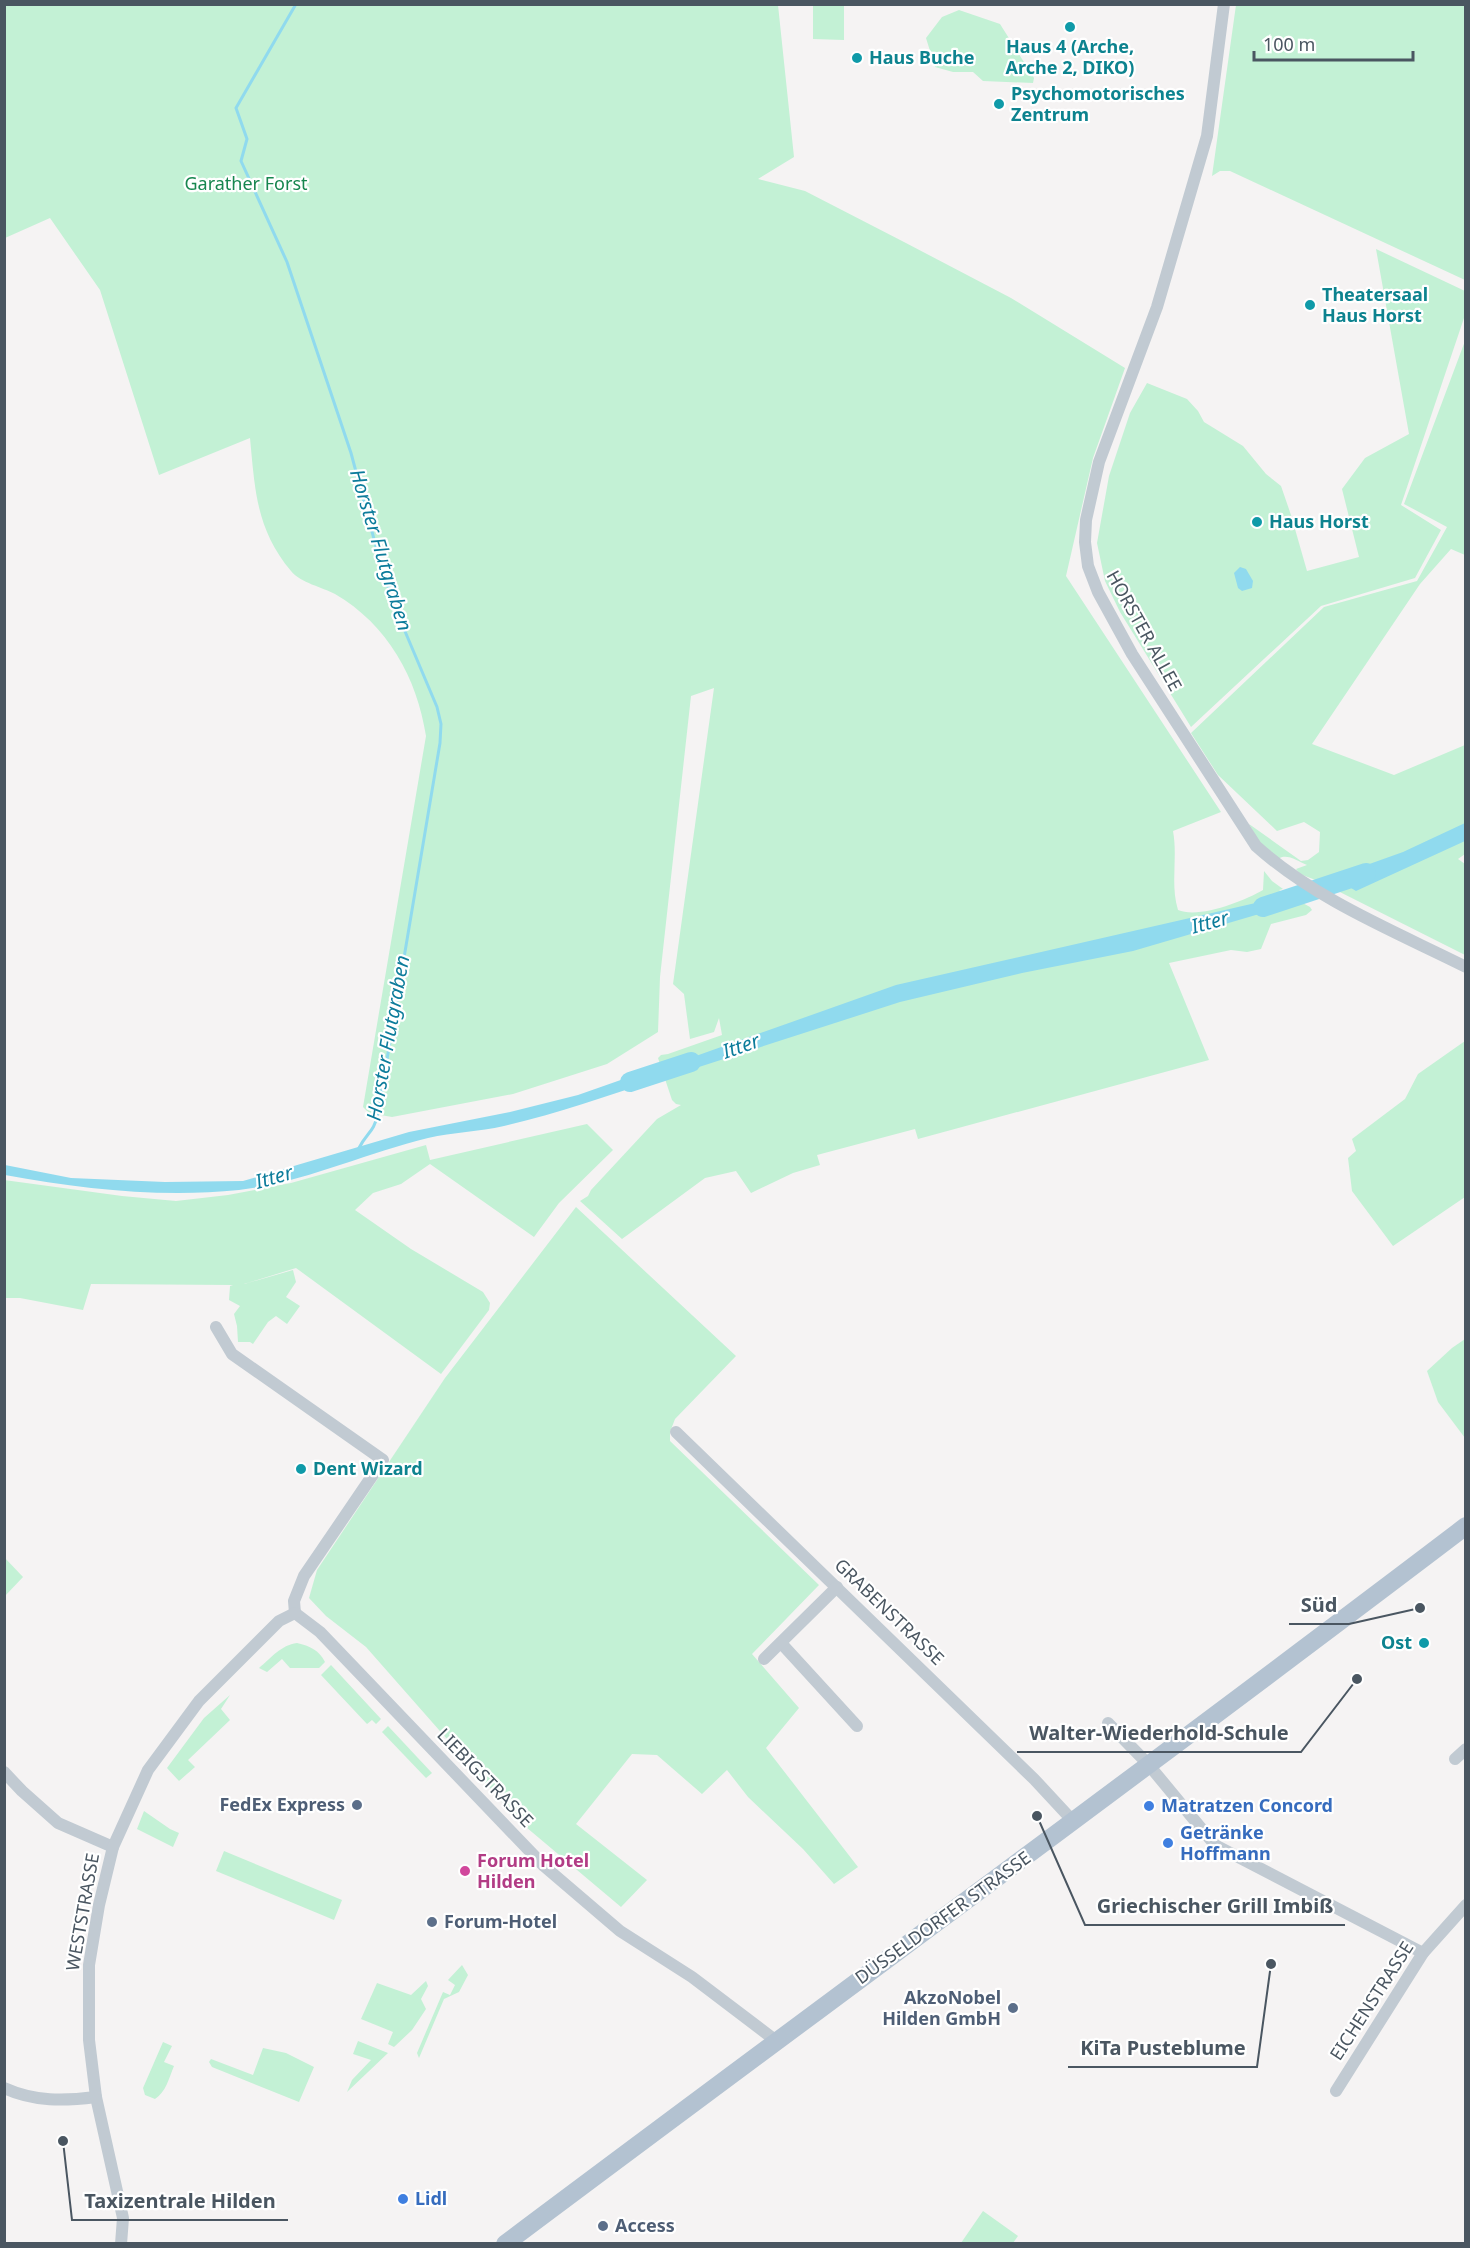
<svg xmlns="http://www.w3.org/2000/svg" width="1470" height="2248" font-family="'Noto Sans',sans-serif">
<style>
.green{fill:#c3f1d5}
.water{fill:#90daee}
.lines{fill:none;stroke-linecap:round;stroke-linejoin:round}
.stream{stroke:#90daee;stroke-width:3}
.river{stroke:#90daee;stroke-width:20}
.street{stroke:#c1cad2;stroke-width:12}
.primary{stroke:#b3c2d1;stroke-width:18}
.culture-dot{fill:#0f9aa8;stroke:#fff;stroke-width:2}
.service-dot{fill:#5c6f8a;stroke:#fff;stroke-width:2}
.shop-dot{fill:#3f7fe0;stroke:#fff;stroke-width:2}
.hotel-dot{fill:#d1479c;stroke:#fff;stroke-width:2}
.labels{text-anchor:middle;stroke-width:4.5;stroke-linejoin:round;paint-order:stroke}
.culture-label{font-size:18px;font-weight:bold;fill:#0d838f;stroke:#fff;text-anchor:start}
.park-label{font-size:18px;fill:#17864f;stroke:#fff}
.street-label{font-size:18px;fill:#4a5661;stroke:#fff}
.service-label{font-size:18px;font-weight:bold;fill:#4e5e75;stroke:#fff;text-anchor:end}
.shop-label{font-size:18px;font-weight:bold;fill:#366cbe;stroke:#fff;text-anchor:start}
.hotel-label{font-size:18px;font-weight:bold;fill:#b23c85;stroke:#fff;text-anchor:start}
.water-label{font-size:20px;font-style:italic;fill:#0c7c9b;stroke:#fff}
.leader{fill:none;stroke:#4a5661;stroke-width:2}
.callout-dot{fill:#4a5661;stroke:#fff;stroke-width:2}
.callout-label{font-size:20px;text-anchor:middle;font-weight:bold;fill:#4a5661;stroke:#fff;stroke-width:4.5;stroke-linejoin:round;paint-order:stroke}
</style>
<rect width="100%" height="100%" fill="#f5f3f3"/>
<!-- green -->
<g class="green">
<path d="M4 5H778L794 157 758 179 805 191 904 242 1011 298 1125 368 1093 458 1066 576 1221 812 1173 831C1178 858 1170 884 1178 910 1199 919 1244 901 1263 890L1264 871 1272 881 1283 889 1279 890 1310 907 1312 910 1306 915 1271 924 1261 949 1247 952 1231 950 1169 963 1209 1060 918 1139 915 1129 817 1155 820 1165 793 1173 751 1193 736 1171 705 1178 622 1239 580 1201 588 1196 591 1190 657 1119 681 1105 676 1104 672 1100 658 1058 661 1055 668 1054 722 1035 719 1018 714 1032 690 1039 684 994 673 984 714 688 691 696 660 977 658 1032 607 1064 513 1094 392 1117 369 1113 363 1107 426 736C417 678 388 625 335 594 322 587 301 583 291 571 256 529 255 490 250 438L159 475 100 290 50 218 5 238Z"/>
<path d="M813 5H844V40L813 39Z"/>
<path d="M1236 5H1465V280L1230 171H1220L1212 176Z"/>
<path d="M959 10 1000 24 1034 78 1033 83 983 81 973 72H953L935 67 926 38 942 17Z"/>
<path d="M1376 249 1465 291V315L1401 505 1441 530 1415 578 1321 606 1191 727 1120 612 1105 581 1097 543 1109 476 1130 413 1147 383 1187 399 1198 411 1204 422 1243 446 1266 474 1281 486 1291 515 1307 571 1359 557 1342 489 1365 458 1409 434Z"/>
<path d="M1465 341V555L1451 549 1420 584 1312 744 1394 775 1465 745V854L1458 859 1465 864V955L1318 881 1300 874 1296 869 1307 865C1297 861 1287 853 1278 859L1262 847 1249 824 1301 861 1308 860 1319 852 1320 832 1304 822 1277 831 1218 775 1191 733 1324 607 1417 581 1447 527 1404 504Z"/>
<path d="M1465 1041V1197L1393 1246 1352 1191 1348 1158 1356 1151 1352 1139 1405 1099 1418 1074Z"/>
<path d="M587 1124 613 1150 559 1203 534 1237 430 1164 401 1184 373 1193 355 1210 411 1249 483 1292 490 1303 489 1310 441 1374 296 1268 244 1284 293 1270 296 1282 286 1297 300 1306 287 1324 276 1316 268 1322 253 1344 250 1342H238L237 1326 234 1314 240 1306 229 1300 230 1286 233 1285 91 1284 83 1310 20 1298H5L4 1180 122 1196 176 1201 228 1195 291 1183 426 1145 430 1160Z"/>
<path d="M576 1207 736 1356 675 1419 670 1432V1441L819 1585 752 1654 799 1708 766 1748 858 1867 834 1884 803 1849 748 1797 727 1770 702 1794 657 1755 632 1754 576 1824 647 1880 621 1907 520 1822 366 1647 326 1616 309 1598 317 1570 445 1378Z"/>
<path d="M1465 1339V1438L1438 1402 1427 1371 1452 1348Z"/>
<path d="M4 1557 23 1577 5 1596H4Z"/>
<path d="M297 1643C310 1646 319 1650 325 1662L319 1668H290L282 1659 267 1672 259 1668C271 1658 281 1645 297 1643Z"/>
<path d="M331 1665 381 1719 376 1724 372 1720 367 1724 321 1675Z"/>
<path d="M230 1695 221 1709 230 1720 188 1760 195 1767 179 1781 167 1768 204 1718Z"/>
<path d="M388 1726 432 1773 426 1778 382 1732Z"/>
<path d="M144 1811 170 1829 179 1833 173 1847 137 1829Z"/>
<path d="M224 1851 342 1900 334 1920 216 1871Z"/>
<path d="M462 1965 468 1975 459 1992 444 1999 419 2058 417 2053 443 1992 450 1995 455 1985 448 1980Z"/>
<path d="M426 1981 428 1986 421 1999 426 2009 412 2030 394 2047 388 2044 393 2032 361 2019 377 1983 411 1995Z"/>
<path d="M358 2041 388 2053 347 2092 352 2080 371 2060 353 2054Z"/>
<path d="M163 2042 172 2046 164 2062 174 2066C169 2078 166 2092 155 2099L145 2095 143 2088Z"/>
<path d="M263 2048 286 2053 314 2067 299 2102 212 2067 209 2062 211 2059 253 2075Z"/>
<path d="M983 2211 1018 2236 1013 2243H961Z"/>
</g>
<!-- water -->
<g class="water">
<path d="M1240 567 1246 569 1253 581 1252 588 1242 591 1238 588 1234 573Z"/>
<path d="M1465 823V841L1356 891 1333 877 1403 852Z"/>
<path d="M1282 897 1293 904 1133 951 1022 973 900 1002 668 1077 665 1067 896 985Z"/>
<path d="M652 1069 656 1080C606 1096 556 1114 504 1126 479 1132 453 1132 428 1138 366 1153 302 1183 239 1190 161 1198 82 1189 5 1175V1165L71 1178 165 1182 243 1181 409 1132 510 1112 578 1095Z"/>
</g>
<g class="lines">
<!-- stream -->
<path class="stream" d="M296 4 236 108 247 139 241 161 287 262 351 453 382 569 396 610 437 707 441 724 440 743 378 1113C374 1133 367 1132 359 1148"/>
<!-- river -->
<g class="river">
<path d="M1263 907 1366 873"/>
<path d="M630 1082 691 1062"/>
</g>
<!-- street -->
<g class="street">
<path d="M1224 4 1207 136 1157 307 1099 462 1086 520 1085 542 1088 566 1098 592 1132 654 1256 846C1316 900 1394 931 1466 967"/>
<path d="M216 1327 232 1354 383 1460 304 1576 294 1601 295 1613"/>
<path d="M676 1432 1034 1779 1073 1821"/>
<path d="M295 1613 320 1632 544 1866 620 1931 692 1977 775 2040"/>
<path d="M781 1643 857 1726"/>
<path d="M764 1659 837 1587"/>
<path d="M1108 1723 1148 1764 1215 1845 1423 1953"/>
<path d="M1455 1759 1466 1749"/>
<path d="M4 1772 22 1791 58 1823 113 1847"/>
<path d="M4 2088C35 2102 64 2101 96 2097"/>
<path d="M1336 2091 1423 1953 1466 1905"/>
<path d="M121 2244 123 2218 96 2097 89 2040V1965L99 1905 113 1847 148 1770 199 1701 279 1621 295 1613"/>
</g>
<!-- primary -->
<path class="primary" d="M505 2244C825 2004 1148 1768 1466 1526"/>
</g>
<!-- markers -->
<g class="culture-dot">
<circle cx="1070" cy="27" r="6"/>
<circle cx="857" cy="58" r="6"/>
<circle cx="999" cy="104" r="6"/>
<circle cx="1310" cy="305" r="6"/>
<circle cx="1257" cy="522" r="6"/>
<circle cx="301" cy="1469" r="6"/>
<circle cx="1424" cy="1643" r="6"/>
</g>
<g class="service-dot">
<circle cx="357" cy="1805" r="6"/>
<circle cx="432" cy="1922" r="6"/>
<circle cx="1013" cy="2008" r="6"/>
<circle cx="603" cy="2226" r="6"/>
</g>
<g class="shop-dot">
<circle cx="1149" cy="1806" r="6"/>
<circle cx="1168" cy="1843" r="6"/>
<circle cx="403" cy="2199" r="6"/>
</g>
<circle class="hotel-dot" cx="465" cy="1871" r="6"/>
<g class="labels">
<!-- culture labels -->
<g class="culture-label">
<text x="1070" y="53" text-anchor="middle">Haus 4 (Arche,<tspan x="1070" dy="21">Arche 2, DIKO)</tspan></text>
<text x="869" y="64">Haus Buche</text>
<text x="1011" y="100">Psychomotorisches<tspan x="1011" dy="21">Zentrum</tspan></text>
<text x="1322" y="301">Theatersaal<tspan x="1322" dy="21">Haus Horst</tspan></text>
<text x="1269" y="528">Haus Horst</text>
<text x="313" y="1475">Dent Wizard</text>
<text x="1412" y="1649" text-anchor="end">Ost</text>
</g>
<!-- park labels -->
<g class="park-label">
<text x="246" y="190">Garather Forst</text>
</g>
<!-- street labels -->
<g class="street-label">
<text transform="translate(1144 631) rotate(61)" y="6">HORSTER ALLEE</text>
<text transform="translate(889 1612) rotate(44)" y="6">GRABENSTRASSE</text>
<text transform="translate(485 1778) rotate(46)" y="6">LIEBIGSTRASSE</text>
<text transform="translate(83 1912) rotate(-80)" y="6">WESTSTRASSE</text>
<text transform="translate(943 1918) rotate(-36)" y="6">DÜSSELDORFER STRASSE</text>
<text transform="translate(1372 2001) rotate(-57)" y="6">EICHENSTRASSE</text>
</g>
<!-- service labels -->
<g class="service-label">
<text x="345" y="1811">FedEx Express</text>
<text x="444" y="1928" text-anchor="start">Forum-Hotel</text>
<text x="1001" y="2004">AkzoNobel<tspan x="1001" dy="21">Hilden GmbH</tspan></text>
<text x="615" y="2232" text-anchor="start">Access</text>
</g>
<!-- shop labels -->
<g class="shop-label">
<text x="1161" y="1812">Matratzen Concord</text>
<text x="1180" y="1839">Getränke<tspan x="1180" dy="21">Hoffmann</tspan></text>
<text x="415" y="2205">Lidl</text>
</g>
<!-- hotel labels -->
<g class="hotel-label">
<text x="477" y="1867">Forum Hotel<tspan x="477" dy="21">Hilden</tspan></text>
</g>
<!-- water labels -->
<g class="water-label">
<text transform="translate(381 550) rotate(73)" y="7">Horster Flutgraben</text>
<text transform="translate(1210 922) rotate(-15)" y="7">Itter</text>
<text transform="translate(388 1038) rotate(-80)" y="7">Horster Flutgraben</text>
<text transform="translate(741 1046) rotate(-19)" y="7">Itter</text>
<text transform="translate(274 1177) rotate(-16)" y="7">Itter</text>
</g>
</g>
<!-- callouts -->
<path class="leader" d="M1420 1608L1349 1624H1289M1357 1679L1301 1752H1017M1037 1816L1085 1925H1345M1271 1964L1257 2067H1068M63 2141L72 2220H288"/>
<g class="callout-dot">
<circle cx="1420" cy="1608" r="6"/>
<circle cx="1357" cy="1679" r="6"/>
<circle cx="1037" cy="1816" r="6"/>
<circle cx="1271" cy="1964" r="6"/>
<circle cx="63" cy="2141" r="6"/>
</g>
<g class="callout-label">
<text x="1319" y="1612">Süd</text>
<text x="1159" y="1740">Walter-Wiederhold-Schule</text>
<text x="1215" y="1913">Griechischer Grill Imbiß</text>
<text x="1163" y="2055">KiTa Pusteblume</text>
<text x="180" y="2208">Taxizentrale Hilden</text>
</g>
<!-- border -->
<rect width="1470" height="2248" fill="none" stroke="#4a5661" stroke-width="12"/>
<!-- scale -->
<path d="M1254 51v9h159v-9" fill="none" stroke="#4a5661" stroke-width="3"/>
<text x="1263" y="51" font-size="18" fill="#4a5661" stroke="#ffffff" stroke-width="4.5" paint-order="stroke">100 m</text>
</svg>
